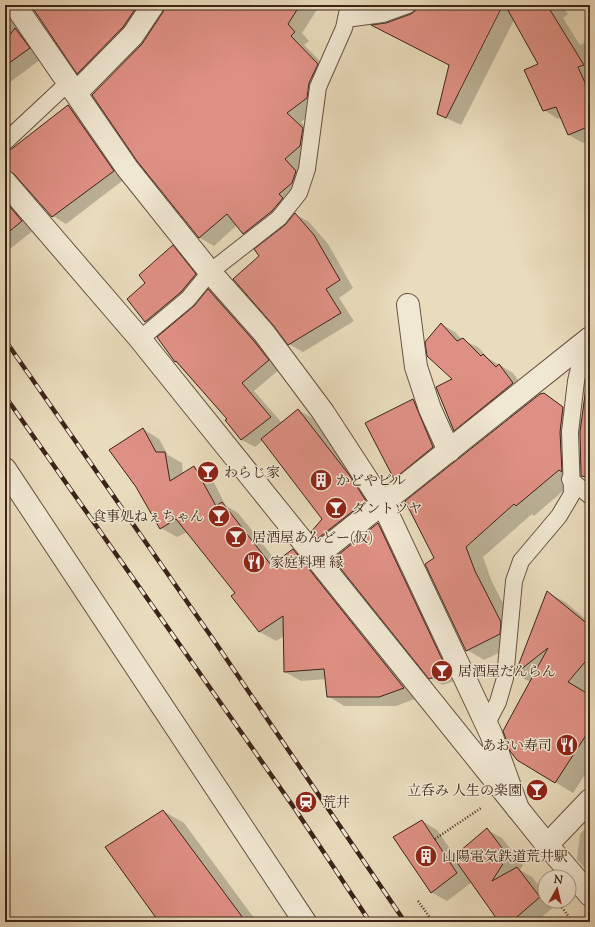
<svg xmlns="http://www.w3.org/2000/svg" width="595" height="927" font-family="'Sorts Mill Goudy','Noto Serif JP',serif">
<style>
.shadow{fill:#0003}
.building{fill:#df9084;stroke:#3c2319}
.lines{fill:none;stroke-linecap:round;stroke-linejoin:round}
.lane-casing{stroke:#675142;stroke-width:18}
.street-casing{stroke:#675142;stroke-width:24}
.path{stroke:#3c2319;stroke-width:2.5;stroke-dasharray:1 2;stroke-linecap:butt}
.lane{stroke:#f1e8d3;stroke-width:16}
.street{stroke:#f1e8d3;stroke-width:22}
.rail-casing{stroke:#3c2319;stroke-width:4.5}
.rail{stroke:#f1e8d3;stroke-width:3;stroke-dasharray:9;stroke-linecap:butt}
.labels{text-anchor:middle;stroke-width:3;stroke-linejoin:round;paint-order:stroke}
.poi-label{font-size:14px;fill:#3c2319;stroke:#f1e8d3;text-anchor:start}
</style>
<rect width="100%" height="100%" fill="#e9dcbc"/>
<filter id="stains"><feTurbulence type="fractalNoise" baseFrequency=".005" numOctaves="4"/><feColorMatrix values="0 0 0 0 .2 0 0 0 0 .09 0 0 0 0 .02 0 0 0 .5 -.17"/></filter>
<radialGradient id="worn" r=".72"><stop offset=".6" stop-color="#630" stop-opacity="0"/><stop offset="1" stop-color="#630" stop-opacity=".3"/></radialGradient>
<!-- shadow -->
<g class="shadow">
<path d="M31 5H160L92 81 78 73Z"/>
<path d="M166 5H320L302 33 309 41 304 45 332 73 324 92 321 106 301 122 317 137 311 180 258 242 243 234 237 225 214 246 200 238 138 160 144 43 164 12Z"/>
<path d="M372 5H399L379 10Z"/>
<path d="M434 5H502L459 90V94L504 5H562L568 14 563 18 580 45 590 40V140L583 143 569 135 561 118 558 119 544 110 539 65 514 20 461 125 438 114 450 65 374 26 386 24Z"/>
<path d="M5 13 20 21 44 57 6 85 7 86 5 88Z"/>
<path d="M68 106 81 113 126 178 66 224 53 216 18 177 10 180 35 229 5 253V156Z"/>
<path d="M295 214 309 222 328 244 353 288 339 298 354 321 303 352 289 344 260 256Z"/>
<path d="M173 246 188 255 211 284 161 330 146 322 128 299 146 283Z"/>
<path d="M209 290 221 298 281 368 254 391 282 423 298 410 314 419 365 486 381 510 333 547 318 539 313 532 324 519 263 440 255 447 242 440 226 420 228 419 172 358 195 307Z"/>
<path d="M441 324 455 332 462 340 478 347 488 358 513 373 527 392 469 438 454 430 453 379Z"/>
<path d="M590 367V480L582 475 579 432 577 479 534 516 532 514 483 557 492 582 518 632 517 644 484 660 467 650 436 559 544 394 582 419Z"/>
<path d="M413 400 427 408 446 455 408 486 394 478 367 424Z"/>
<path d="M143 429 159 439 168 455 182 463 183 474 194 467 211 477 226 506 238 513 277 562 293 550 310 560 420 697 396 706H344L328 696 326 679 301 681 285 672 284 636 276 641 260 632 233 596 236 594 187 532 177 537 161 528Z"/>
<path d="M378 524 391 531 460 679 443 685 430 678Z"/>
<path d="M547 592 565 602 590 623V687L585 693 590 696V767L573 793 555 782 530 682 516 674Z"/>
<path d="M163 811 184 823 257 922H160Z"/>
<path d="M422 821 437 830 455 856 487 830 502 838 523 865 520 870 532 877 545 893V901H551L555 906 536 922H500L472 882 447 901 431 892Z"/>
<path d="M590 825V875L577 859 580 834Z"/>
</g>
<!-- building -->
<g class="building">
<path d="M33 5H138L123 27 77 74 32 7Z"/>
<path d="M165 5H300L288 24 295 32 291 36 318 64 309 83 307 98 287 113 303 128 300 146 285 159 296 171 292 183 279 194 283 198 272 211 243 234 227 214 199 238 137 161 92 95 142 44 163 12Z"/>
<path d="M417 5H503L446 118 437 114 449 65 371 25 386 23 411 14 415 11Z"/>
<path d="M505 5H547L584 65 578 67 590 94V126L568 135 556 107 543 111 524 70 538 64Z"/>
<path d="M15 28 30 48 5 66V41Z"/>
<path d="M68 105 114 171 52 217 14 174 5 170V154Z"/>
<path d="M5 201 22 221 5 235Z"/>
<path d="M295 213 314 235 340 280 326 289 341 313 288 345 273 325 233 279 259 256 254 249 285 225Z"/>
<path d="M173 245 196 274 181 292 145 322 127 299 145 283 139 275Z"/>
<path d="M208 289 254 341 269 360 242 383 271 417 241 440 225 420 227 419 176 361 175 362 157 337 194 306Z"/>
<path d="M441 323 457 341 463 338 481 356 483 354 496 367 499 364 513 383 454 431 436 387 452 379 427 356 425 342Z"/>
<path d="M588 372H590V458L587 477 581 476 580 432Z"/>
<path d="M544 393 563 407 560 432 562 472 559 470 516 506 514 504 466 547 475 571 501 622 500 634 466 651 425 564 434 558 405 501 540 394Z"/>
<path d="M413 399 433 447 394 479 365 423Z"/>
<path d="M298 409 350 476 366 501 317 539 311 532 322 519 261 439Z"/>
<path d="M143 428 156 452H165L170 481 194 466 216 506 222 502 271 565 293 549 404 688 379 697H327L324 669 284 672 283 616 259 632 231 596 235 593 176 519 160 529 136 487 109 450Z"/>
<path d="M378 523 448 672 429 679 333 559Z"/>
<path d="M547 591 590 626V656L568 682 590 695V729L555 783 517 760 510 751 503 731 548 648 515 674Z"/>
<path d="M163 810 246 922H159L105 847Z"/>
<path d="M422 820 457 873 431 893 393 837Z"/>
<path d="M487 828 508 856 492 881 517 867 540 897 511 922H499L453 857Z"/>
</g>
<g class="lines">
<!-- lane casing -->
<g class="lane-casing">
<g id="lane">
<path d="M346 19 383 14 408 5"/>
<path d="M5 142 68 83"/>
<path d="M140 339 188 299 210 272 279 218 299 193 307 169 318 87 344 28 349 5"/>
<path d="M570 479 590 496"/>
<path d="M486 725 498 702 505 678 514 581 521 561 559 516 572 494 570 432 576 381 585 342"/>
</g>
</g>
<!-- street casing -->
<g class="street-casing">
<g id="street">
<path d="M15 5 127 168 210 272 264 333 323 412 383 504 491 734 518 809"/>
<path d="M76 93 133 35 153 5"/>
<path d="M5 182 140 339 547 845 590 895"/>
<path d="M408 305 416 367 430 409 449 451"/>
<path d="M5 469 305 922"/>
<path d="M315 557 590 338"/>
<path d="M547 845 590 800"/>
</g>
</g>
<!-- path -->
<g class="path">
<path d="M435 839 481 808"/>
<path d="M418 901 433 922"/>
<path d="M560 905 573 922"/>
</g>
<!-- lane -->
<use href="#lane" class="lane"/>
<!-- street -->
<use href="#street" class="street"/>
<!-- rail casing -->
<g class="rail-casing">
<g id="rail">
<path d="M5 340 215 642 405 922"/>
<path d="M5 396 295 809 370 922"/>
</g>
</g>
<!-- rail -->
<use href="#rail" class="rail"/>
</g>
<!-- icons -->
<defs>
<g id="bar-disc" transform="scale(1.15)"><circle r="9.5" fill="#8f2418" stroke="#f1e8d3"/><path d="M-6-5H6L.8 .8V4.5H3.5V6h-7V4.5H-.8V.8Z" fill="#fff"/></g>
<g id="building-disc" transform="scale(1.15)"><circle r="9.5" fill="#8f2418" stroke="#f1e8d3"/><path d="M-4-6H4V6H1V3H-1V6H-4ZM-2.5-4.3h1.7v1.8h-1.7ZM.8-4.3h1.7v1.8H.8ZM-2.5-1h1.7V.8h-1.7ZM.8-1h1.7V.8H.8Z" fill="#fff"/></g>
<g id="restaurant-disc" transform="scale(1.15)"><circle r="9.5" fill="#8f2418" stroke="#f1e8d3"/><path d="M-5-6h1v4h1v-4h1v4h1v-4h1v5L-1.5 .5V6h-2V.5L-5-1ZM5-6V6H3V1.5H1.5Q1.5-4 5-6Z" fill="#fff"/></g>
<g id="station-disc" transform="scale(1.15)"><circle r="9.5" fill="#8f2418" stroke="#f1e8d3"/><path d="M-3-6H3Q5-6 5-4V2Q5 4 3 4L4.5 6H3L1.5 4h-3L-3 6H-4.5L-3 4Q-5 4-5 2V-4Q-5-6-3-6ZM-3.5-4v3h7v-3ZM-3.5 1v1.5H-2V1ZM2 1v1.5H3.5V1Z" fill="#fff"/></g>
</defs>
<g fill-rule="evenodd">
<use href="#bar-disc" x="208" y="472"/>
<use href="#building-disc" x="321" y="480"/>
<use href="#bar-disc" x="336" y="508"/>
<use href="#bar-disc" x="219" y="516"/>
<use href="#bar-disc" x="236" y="537"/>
<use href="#restaurant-disc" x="254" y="562"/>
<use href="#bar-disc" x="442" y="671"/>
<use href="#restaurant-disc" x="567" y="745"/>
<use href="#bar-disc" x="537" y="790"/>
<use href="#station-disc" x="306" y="802"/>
<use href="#building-disc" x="426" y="856"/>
</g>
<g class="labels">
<!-- poi labels -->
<g class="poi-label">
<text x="224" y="477">わらじ家</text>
<text x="336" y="485">かどやビル</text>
<text x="352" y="513">ダントツヤ</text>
<text x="204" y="521" text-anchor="end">食事処ねぇちゃん</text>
<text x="252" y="542">居酒屋あんどー(仮)</text>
<text x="270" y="567">家庭料理 縁</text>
<text x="458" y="676">居酒屋だんらん</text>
<text x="552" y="750" text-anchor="end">あおい寿司</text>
<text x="522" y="795" text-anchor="end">立呑み 人生の楽園</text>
<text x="322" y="807">荒井</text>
<text x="442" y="861">山陽電気鉄道荒井駅</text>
</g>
</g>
<!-- margin -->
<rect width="595" height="927" fill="none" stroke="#e9dcbc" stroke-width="20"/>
<rect x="6" y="6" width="583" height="915" fill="none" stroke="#3c2319" stroke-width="2"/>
<rect x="10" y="10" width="575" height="907" fill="none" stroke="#3c2319"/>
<!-- north arrow -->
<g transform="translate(557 889) rotate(8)"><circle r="19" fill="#f1e8d3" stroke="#a99989"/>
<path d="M0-3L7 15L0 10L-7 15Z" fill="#8f2418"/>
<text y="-6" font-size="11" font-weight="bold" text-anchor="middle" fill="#3c2319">N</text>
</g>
<rect width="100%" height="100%" filter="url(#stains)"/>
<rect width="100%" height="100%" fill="url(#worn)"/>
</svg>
